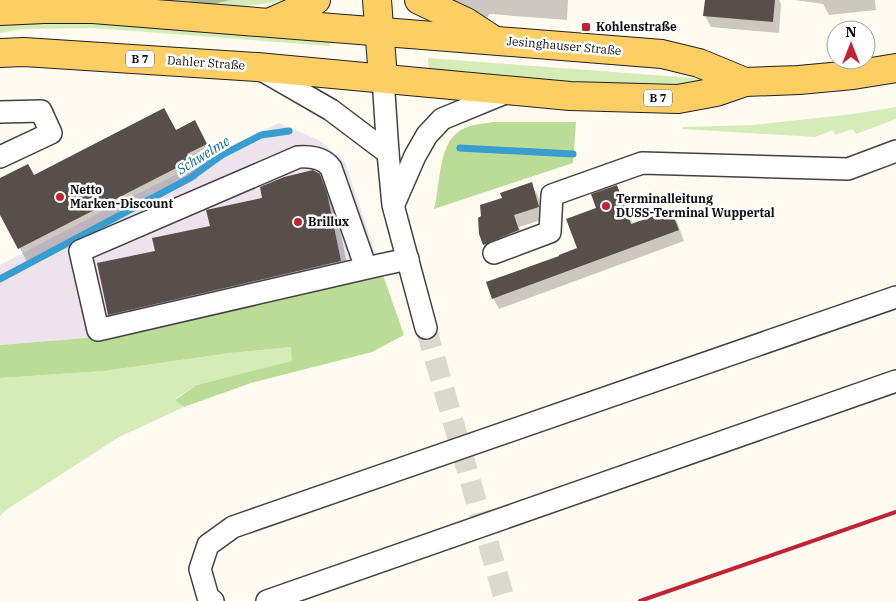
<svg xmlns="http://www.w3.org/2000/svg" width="896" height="601" font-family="'IBM Plex Serif',serif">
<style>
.industrial{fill:#ece3ed}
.green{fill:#d5ebb8}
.forest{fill:#badc97}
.shadow{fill:#0003}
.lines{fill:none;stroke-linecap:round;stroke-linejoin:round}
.stream{stroke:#389dd1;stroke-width:7}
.building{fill:#584f4b}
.minor-tunnel{stroke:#dbd8ce;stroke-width:21;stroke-dasharray:21 11;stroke-linecap:butt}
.minor-casing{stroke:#424242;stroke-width:24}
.major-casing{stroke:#202020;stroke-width:30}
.minor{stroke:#fff;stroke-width:21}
.major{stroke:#fcce63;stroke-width:28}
.rail{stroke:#c32233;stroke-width:4}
.poi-dot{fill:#c32233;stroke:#fff;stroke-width:2}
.labels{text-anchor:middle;stroke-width:5;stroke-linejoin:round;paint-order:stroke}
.shield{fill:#fff;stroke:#575757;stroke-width:1}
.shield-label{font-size:11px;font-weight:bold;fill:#0f0f0f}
.poi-label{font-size:12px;font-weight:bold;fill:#0f0f0f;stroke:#fff;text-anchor:start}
.street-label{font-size:12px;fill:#0f0f0f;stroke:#fff}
.water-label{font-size:14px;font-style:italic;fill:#146da4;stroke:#fff}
</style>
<rect width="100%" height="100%" fill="#fffbf0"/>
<!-- industrial -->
<path class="industrial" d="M279 123 319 140 345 162 383 275 110 336 0 345V265L105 210Z"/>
<!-- green -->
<g class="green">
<path d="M194 0H284C253 8 221 6 189 4L190 1Z"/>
<path d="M66 20 330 39V46L95 28 23 29 0 33V22Z"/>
<path d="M428 58 719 80 723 82 659 87 556 83 429 73Z"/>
<path d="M896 107V119L856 134 853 129 835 135 833 130 815 137 683 129V127L753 125 853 114Z"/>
<path d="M291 347 293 361 197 385 175 399 184 407 119 437 6 510 0 516V378L104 371 230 353Z"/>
</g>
<!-- forest -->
<g class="forest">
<path d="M493 122H576L573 163 434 209C441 184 437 139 465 128 473 124 484 124 493 122Z"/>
<path d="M383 275 404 335 372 352 251 383 184 407 175 400 197 385 292 361 291 347 230 353 104 371 0 378V345L110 336Z"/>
</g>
<!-- shadow -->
<g class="shadow">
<path d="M143 0H230L186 11Z"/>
<path d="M445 0H568L567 20 490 14 487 17 464 15Z"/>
<path d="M706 0H779L781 4 779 33 711 27 705 16Z"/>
<path d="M795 0H875L876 10 829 15 823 4Z"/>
<path d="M204 139 216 161 195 172 198 178 29 265 0 212V180L35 177Z"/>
<path d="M319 175 329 193 336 211 350 278 119 331 109 314 156 252 211 227 263 199Z"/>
<path d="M531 184 538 195 544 219 519 227 524 242 491 256 484 244 503 198Z"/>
<path d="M616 187 623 198 633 225 671 211 677 222 684 241 499 309 493 298 579 249 597 209Z"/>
</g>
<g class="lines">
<!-- stream -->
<g class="stream">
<path d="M460 148 573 154"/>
<path d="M0 279 190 178 222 155 261 135 289 131"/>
</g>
</g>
<!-- building -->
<g class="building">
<path d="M705 0H775L773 22 703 16Z"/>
<path d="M164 108 176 130 195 120 207 144 187 154 190 161 18 249 0 215V178L28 164 34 175Z"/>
<path d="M313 170 320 174 327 193 341 261 108 315 97 263 155 251 152 238 210 226 206 210 262 198 260 187 284 177Z"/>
<path d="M532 182 539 207 514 215 519 230 483 245 479 234 478 218 481 216 480 205 502 198 500 193Z"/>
<path d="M617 185 631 224 671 210 679 230 492 299 486 282 559 256V255L577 248 566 219 596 208 591 194Z"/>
</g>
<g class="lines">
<!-- minor-tunnel -->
<path class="minor-tunnel" d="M426 328 505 601"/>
<!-- minor casing -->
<g class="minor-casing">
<g id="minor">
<path d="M258 68 331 110 388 153"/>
<path d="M383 78 388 153 393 205 426 328"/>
<path d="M0 112 41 111 51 133 0 157"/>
<path d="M394 204 415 156 427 135 442 119 510 91"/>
<path d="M494 253 550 232 552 195 642 163 848 169 896 151"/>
<path d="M366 268 331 168C324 158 310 156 298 157L80 251 98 330 380 265 408 259"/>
<path d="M213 601 208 597 200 569 208 545 233 527 896 297"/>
<path d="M267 601 896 381"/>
</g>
</g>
<!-- major casing -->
<g class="major-casing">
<g id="major">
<path d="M377 0 383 78"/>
<path d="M419 0 466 22 489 37"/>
<path d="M0 11 44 9H93L662 54 699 63 745 82"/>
<path d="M271 22 298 10 316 0"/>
<path d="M0 53 24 52 257 67 570 96 678 99 716 92 745 82 799 80 853 75 896 68"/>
</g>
</g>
<!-- minor -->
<use href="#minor" class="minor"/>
<!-- major -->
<use href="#major" class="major"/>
<!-- rail -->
<path class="rail" d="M640 601 896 512"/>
</g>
<!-- markers -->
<g class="poi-dot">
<rect x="581" y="22" width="10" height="10" rx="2.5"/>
<circle cx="60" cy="197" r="5"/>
<circle cx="606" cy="206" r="5"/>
<circle cx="298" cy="222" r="5"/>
</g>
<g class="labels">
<!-- shield labels -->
<g class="shield">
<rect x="126" y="50.5" width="28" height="17" rx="4"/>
<rect x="644" y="89.5" width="28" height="17" rx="4"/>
</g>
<g class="shield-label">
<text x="140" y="63">B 7</text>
<text x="658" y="102">B 7</text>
</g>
<!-- poi labels -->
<g class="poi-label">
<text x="596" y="31">Kohlenstraße</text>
<text x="70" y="194">Netto<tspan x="70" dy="14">Marken-Discount</tspan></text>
<text x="616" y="203">Terminalleitung<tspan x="616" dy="14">DUSS-Terminal Wuppertal</tspan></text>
<text x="308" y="226">Brillux</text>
</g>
<!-- street labels -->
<g class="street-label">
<text transform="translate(564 46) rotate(5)" y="4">Jesinghauser Straße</text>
<text transform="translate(206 63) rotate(4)" y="4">Dahler Straße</text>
</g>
<!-- water labels -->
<g class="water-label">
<text transform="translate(203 155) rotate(-32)" y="5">Schwelme</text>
</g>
</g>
<!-- north arrow -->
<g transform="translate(851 45)"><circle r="24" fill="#ffffff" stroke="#9f9f9f"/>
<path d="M0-4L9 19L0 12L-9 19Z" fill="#c32233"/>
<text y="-8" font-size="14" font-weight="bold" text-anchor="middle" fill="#0f0f0f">N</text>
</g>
</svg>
